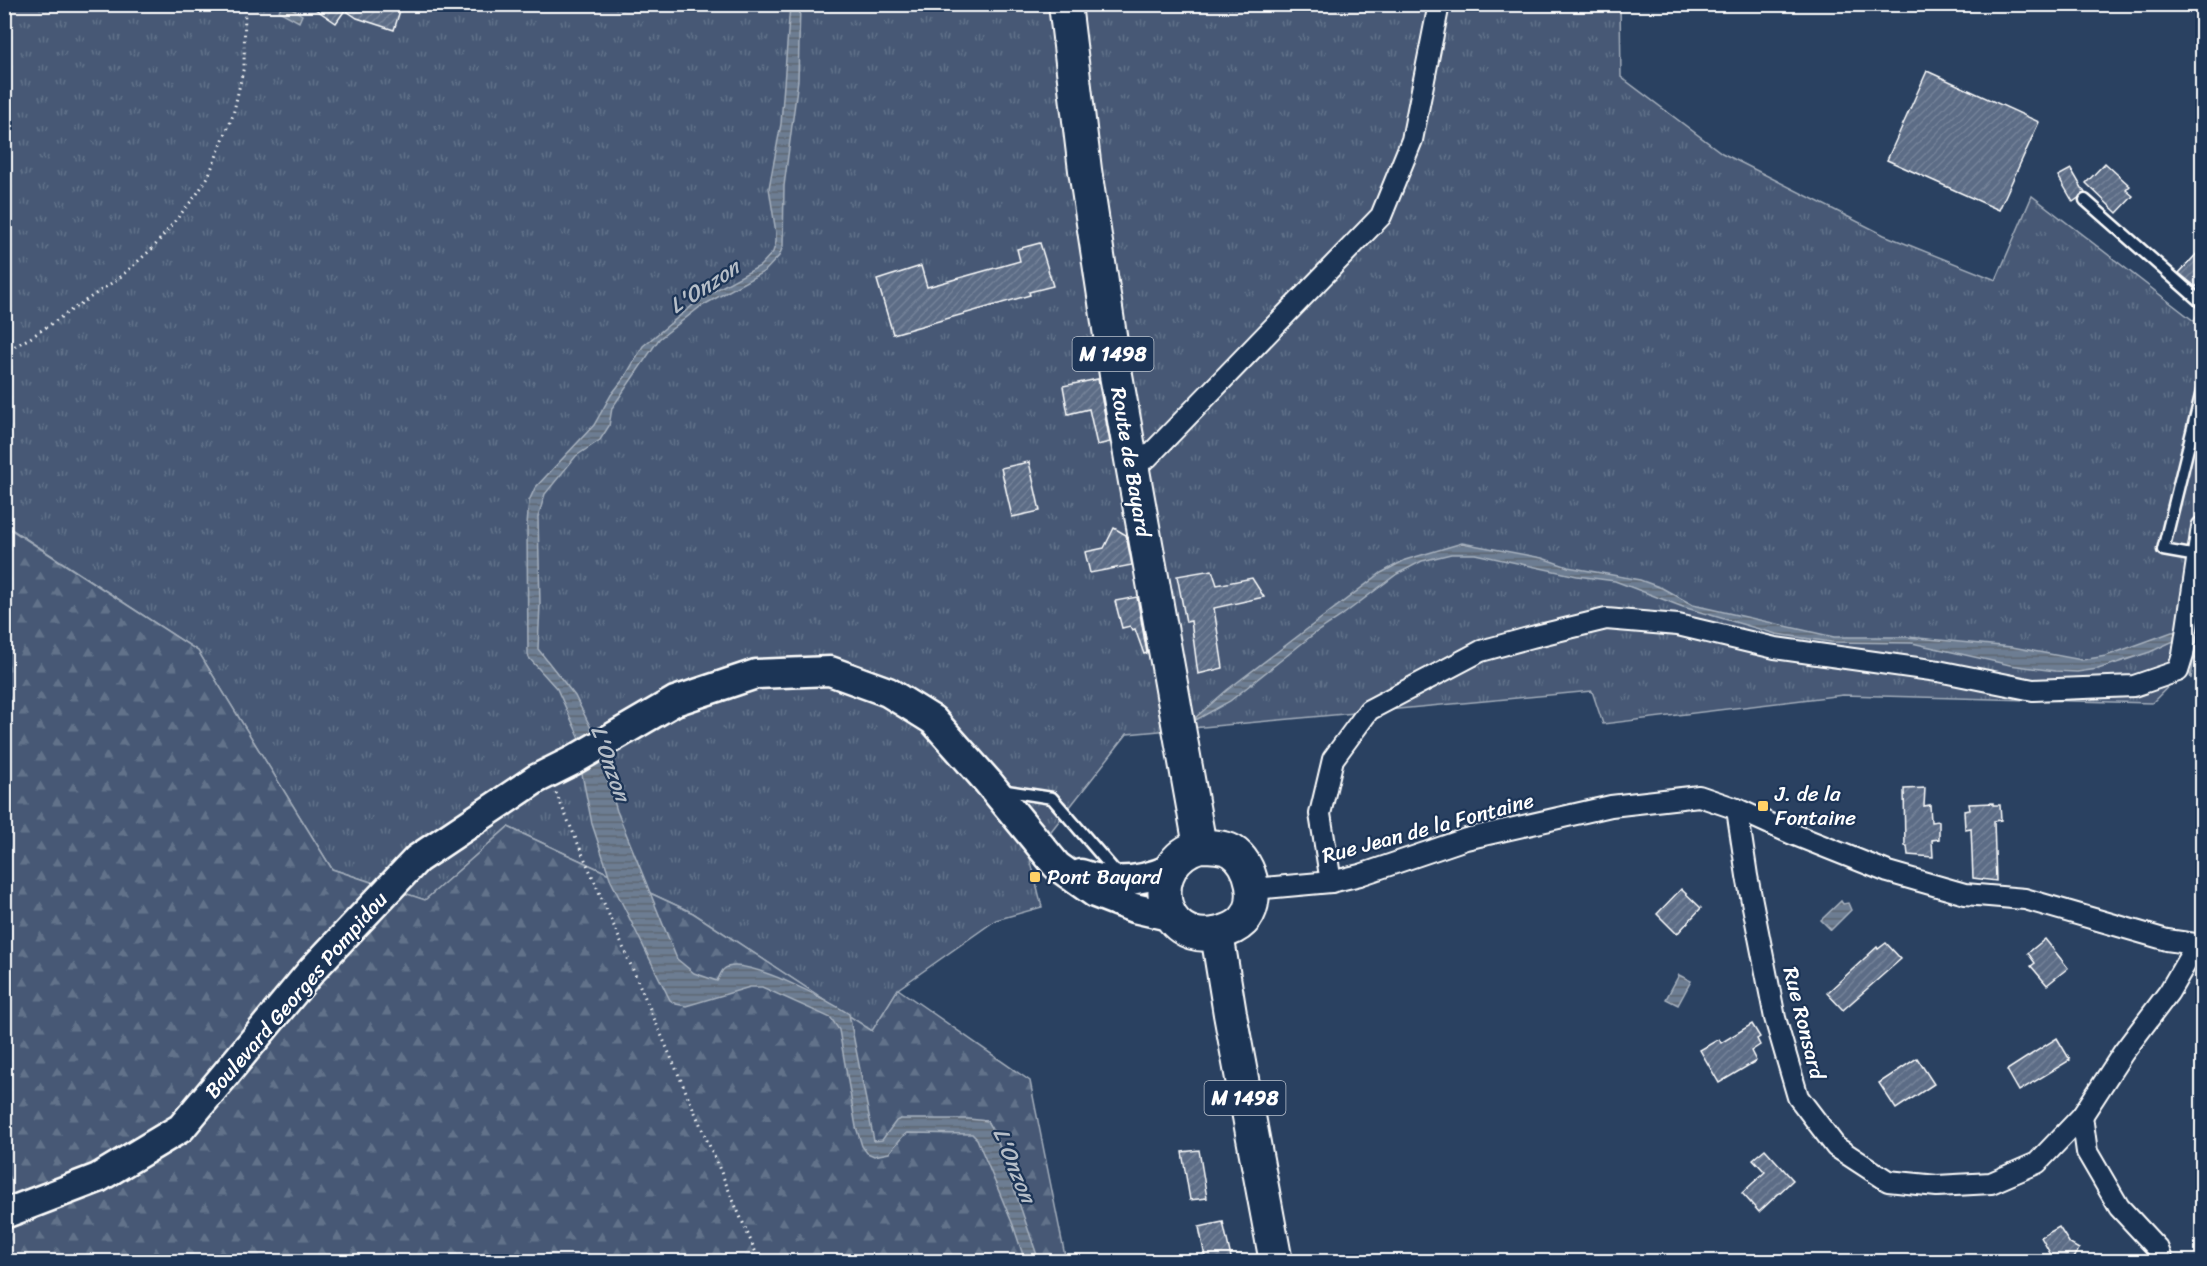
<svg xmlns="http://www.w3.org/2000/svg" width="2207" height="1266" font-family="Sriracha,sans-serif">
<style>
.grass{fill:url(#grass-tufts);stroke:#a2acba;stroke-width:1.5}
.forest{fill:url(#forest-firs);stroke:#a2acba;stroke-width:1.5}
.water{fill:url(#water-rules);stroke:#a7b1be;stroke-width:1.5}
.building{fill:url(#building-hatch);stroke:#fff;stroke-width:1.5}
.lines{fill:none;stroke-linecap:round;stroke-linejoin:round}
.lane-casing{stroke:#fff;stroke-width:15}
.street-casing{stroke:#fff;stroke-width:24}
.secondary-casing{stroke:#fff;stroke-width:33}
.primary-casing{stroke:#fff;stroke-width:36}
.path{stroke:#fff;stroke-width:3;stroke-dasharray:1.5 4.5;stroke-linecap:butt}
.lane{stroke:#1d3557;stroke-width:10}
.street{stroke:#1d3557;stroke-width:20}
.secondary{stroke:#1d3557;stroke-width:28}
.primary{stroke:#1d3557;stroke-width:32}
.poi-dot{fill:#ffd166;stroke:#1d3557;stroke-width:2}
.labels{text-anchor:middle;stroke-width:4.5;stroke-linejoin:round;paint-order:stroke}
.shield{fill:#1d3557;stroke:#bbc2cd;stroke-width:1.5}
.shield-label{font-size:20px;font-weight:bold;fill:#fff}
.street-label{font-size:21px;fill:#fff;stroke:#1d3557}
.poi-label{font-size:21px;fill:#fff;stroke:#1d3557;text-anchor:start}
.water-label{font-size:22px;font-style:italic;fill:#b6bec8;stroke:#1d3557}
</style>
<defs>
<pattern id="grass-tufts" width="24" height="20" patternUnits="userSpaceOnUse" patternTransform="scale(1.5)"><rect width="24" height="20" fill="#465975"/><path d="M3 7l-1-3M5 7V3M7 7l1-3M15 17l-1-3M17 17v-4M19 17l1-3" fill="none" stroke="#62728a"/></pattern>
<pattern id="forest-firs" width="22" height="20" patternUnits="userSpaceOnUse" patternTransform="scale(1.5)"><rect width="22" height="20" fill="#465975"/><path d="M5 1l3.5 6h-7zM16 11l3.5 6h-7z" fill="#62728a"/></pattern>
<pattern id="water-rules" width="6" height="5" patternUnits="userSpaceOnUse" patternTransform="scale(1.5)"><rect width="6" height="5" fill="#6d7d92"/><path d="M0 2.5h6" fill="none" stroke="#5e6772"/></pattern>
<pattern id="building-hatch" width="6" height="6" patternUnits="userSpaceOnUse" patternTransform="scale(1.5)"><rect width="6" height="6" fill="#5b6c86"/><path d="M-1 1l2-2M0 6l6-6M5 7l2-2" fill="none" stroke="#748298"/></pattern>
</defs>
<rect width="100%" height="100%" fill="#2a4161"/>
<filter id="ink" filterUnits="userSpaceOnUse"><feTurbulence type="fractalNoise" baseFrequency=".0167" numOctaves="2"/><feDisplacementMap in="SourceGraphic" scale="12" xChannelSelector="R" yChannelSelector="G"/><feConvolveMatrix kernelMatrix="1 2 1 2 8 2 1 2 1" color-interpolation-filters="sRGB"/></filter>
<g filter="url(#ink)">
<!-- grass -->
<path class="grass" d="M4 5H1620L1621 77 1722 153 1884 235 1996 280 2032 196 2194 321 2202 303V652L2152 703 1843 695 1603 724 1592 691 1127 734 1030 858 1042 907 996 920 898 989 872 1031 693 913 508 827 425 900 332 869 198 651 5 525Z"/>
<!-- forest -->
<path class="forest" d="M4 525 198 651 332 869 425 900 508 827 693 913 872 1031 898 989 1030 1081 1066 1261H5Z"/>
<!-- water -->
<g class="water">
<path d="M282 5H287L302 15 299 22 279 11Z"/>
<path d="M790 5H800L798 80 784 186 783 246 779 256 765 271 700 307 659 339 612 408 609 426 600 440 576 456 545 494 538 517 540 604 538 649 575 696 593 732 581 741 557 689 529 658 528 654 527 525 529 501 535 488 594 425 611 395 625 377 643 346 703 297 760 266 773 252 776 242V233L769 188 781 124Z"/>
<path d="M1462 543 1542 558 1568 567 1640 580 1662 588 1693 605 1834 637H1908L2012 647 2082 660 2106 656 2172 632C2183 630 2192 634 2202 632V635L2196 639 2191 679 2182 637 2150 652 2098 669 2077 672 2055 671 2010 665 1912 643 1831 642 1776 634 1683 607 1615 581 1577 576 1475 554H1451L1422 561 1397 574 1340 617 1315 633 1230 701 1196 720V717L1227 690 1381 573 1405 560Z"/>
<path d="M599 752 617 811 677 959 694 973 717 981C719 978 721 971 724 969 742 954 832 1002 849 1014L874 1141 882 1140 896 1121 900 1119H969L987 1121 996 1136 1039 1261H1025L1013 1225 977 1139 972 1134 908 1133 903 1136 889 1153 874 1156 867 1153 862 1146 856 1127 839 1030 831 1018 762 987H750L686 1006 676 1004 670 1000 611 881 592 824 580 764Z"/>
<path d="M1841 901 1843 904 1848 903 1851 910 1831 930 1821 920Z"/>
<path d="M1679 975 1691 981 1678 1005 1666 999Z"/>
</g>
<!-- building -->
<g class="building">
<path d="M308 4H402L394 30 357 18 345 10 336 23Z"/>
<path d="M1927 71 2039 122 1999 210 1887 160Z"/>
<path d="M2105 163 2130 186 2126 190 2133 196 2117 213 2086 183Z"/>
<path d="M2071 169 2085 193 2073 202 2058 176Z"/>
<path d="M1040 243 1053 286 1029 292 1030 295 893 334 877 280 921 266 927 287 1020 261 1017 249Z"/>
<path d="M2202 248V280L2196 287 2179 273Z"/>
<path d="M1098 379 1110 442 1097 445 1089 409 1068 414 1063 386Z"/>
<path d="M1029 462 1040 511 1012 517 1001 468Z"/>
<path d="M1114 528 1126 535 1132 565 1090 573 1085 552 1104 548Z"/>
<path d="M1212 570 1217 585 1252 578 1264 597 1214 608 1223 668 1198 674 1191 621 1186 622 1177 576Z"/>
<path d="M1137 597 1147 653 1144 654 1135 629 1132 630 1130 626 1122 628 1115 601Z"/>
<path d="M1925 788 1924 806 1930 805 1931 822 1939 821V839L1932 840 1933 857 1908 855 1907 846H1905L1904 789Z"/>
<path d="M1993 803V805H2000L2001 820 1994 821 1996 881 1973 878 1971 828 1965 829 1964 811 1970 810 1969 804Z"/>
<path d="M1681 889 1701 908 1677 934 1657 914Z"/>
<path d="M2045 939 2068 968 2047 985 2031 966 2035 963 2028 953Z"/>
<path d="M1886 943 1901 959 1843 1010 1827 993 1877 947 1878 949Z"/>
<path d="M1752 1024 1760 1037 1757 1039 1760 1045 1751 1051 1756 1061 1719 1083 1700 1050 1719 1039 1721 1043Z"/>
<path d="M2057 1038 2070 1060 2019 1091 2007 1070Z"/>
<path d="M1917 1058 1934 1084 1896 1109 1879 1083Z"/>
<path d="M1765 1149 1793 1180 1759 1212 1742 1193 1765 1172 1753 1159Z"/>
<path d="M1199 1150 1207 1198 1190 1200 1182 1152Z"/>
<path d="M1223 1222 1232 1262H1206L1199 1227Z"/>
<path d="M2059 1227 2070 1244 2079 1249 2072 1262H2055L2041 1237Z"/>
</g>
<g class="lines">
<!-- lane casing -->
<g class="lane-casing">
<g id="lane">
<path d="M2085 200 2202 303"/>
<path d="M2197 556 2163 550 2202 391"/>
<path d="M1001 790 1052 798 1120 877"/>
</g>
</g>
<!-- street casing -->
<g class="street-casing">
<g id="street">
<path d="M1132 463 1147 458 1381 216 1412 140 1439 4"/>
<path d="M1737 809 1747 876 1775 1018 1798 1097 1836 1147 1888 1181 1937 1186 1991 1183 2037 1163 2082 1116 2123 1053 2169 992 2197 944"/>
<path d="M1331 882 1320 814 1333 759 1369 710 1481 651 1532 637 1606 619 1678 625 1775 648 1938 671 2033 690 2134 686 2178 671 2183 655 2202 527"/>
<path d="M1253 889 1331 882 1360 875 1466 839 1611 806 1699 796 1737 809 1790 833 1888 872 1965 894 2025 899 2167 940 2202 945"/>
<path d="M2082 1116 2087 1152 2119 1207 2158 1249 2163 1262"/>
</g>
</g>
<!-- secondary casing -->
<g class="secondary-casing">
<g id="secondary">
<path d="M1081 874C1112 885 1141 882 1170 869"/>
<path d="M4 1214 98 1178 181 1128 312 970 417 859 536 779 572 761 675 701 756 674 830 671 888 692 933 720 988 782 1057 866 1095 893 1134 908 1169 916"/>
</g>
</g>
<!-- primary casing -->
<g class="primary-casing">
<g id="primary">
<path d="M1065 4 1085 170 1116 375 1200 846"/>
<path d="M1200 846C1211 846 1222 846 1232 851 1252 863 1261 903 1243 921 1237 927 1228 931 1219 933 1156 948 1145 861 1200 846Z"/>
<path d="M1217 934 1230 1014 1276 1262"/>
</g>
</g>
<!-- path -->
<g class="path">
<path d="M4 352 30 338 119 278 153 248 197 194 208 177 233 115 244 66 245 4"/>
<path d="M556 793 760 1262"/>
</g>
<!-- lane -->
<use href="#lane" class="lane"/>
<!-- street -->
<use href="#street" class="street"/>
<!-- secondary -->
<use href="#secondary" class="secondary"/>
<!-- primary -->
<use href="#primary" class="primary"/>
</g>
</g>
<!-- markers -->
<g class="poi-dot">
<rect x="1757" y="800" width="12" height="12" rx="3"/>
<rect x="1029" y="871" width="12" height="12" rx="3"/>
</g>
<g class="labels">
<!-- shield labels -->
<g class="shield">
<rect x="1072.5" y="337" width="81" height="34" rx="4.5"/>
<rect x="1204.5" y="1081" width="81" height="34" rx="4.5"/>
</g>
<g class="shield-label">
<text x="1113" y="361">M 1498</text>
<text x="1245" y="1105">M 1498</text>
</g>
<!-- street labels -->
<g class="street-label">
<text transform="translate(1131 462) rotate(80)" y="7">Route de Bayard</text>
<text transform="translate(1428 828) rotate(-15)" y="7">Rue Jean de la Fontaine</text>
<text transform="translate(296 995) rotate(-49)" y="7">Boulevard Georges Pompidou</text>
<text transform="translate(1804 1023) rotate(76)" y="7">Rue Ronsard</text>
</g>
<!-- poi labels -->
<g class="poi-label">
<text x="1775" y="801">J. de la<tspan x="1775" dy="24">Fontaine</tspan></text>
<text x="1047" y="884">Pont Bayard</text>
</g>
<!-- water labels -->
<g class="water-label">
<text transform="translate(704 286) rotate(-33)" y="8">L'Onzon</text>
<text transform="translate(611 763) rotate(71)" y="8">L'Onzon</text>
<text transform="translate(1015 1165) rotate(68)" y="8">L'Onzon</text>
</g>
</g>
<!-- margin -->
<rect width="2207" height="1266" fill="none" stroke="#1d3557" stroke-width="24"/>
<rect x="12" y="12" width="2183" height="1242" fill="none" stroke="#fff" stroke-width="2" filter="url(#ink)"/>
</svg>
